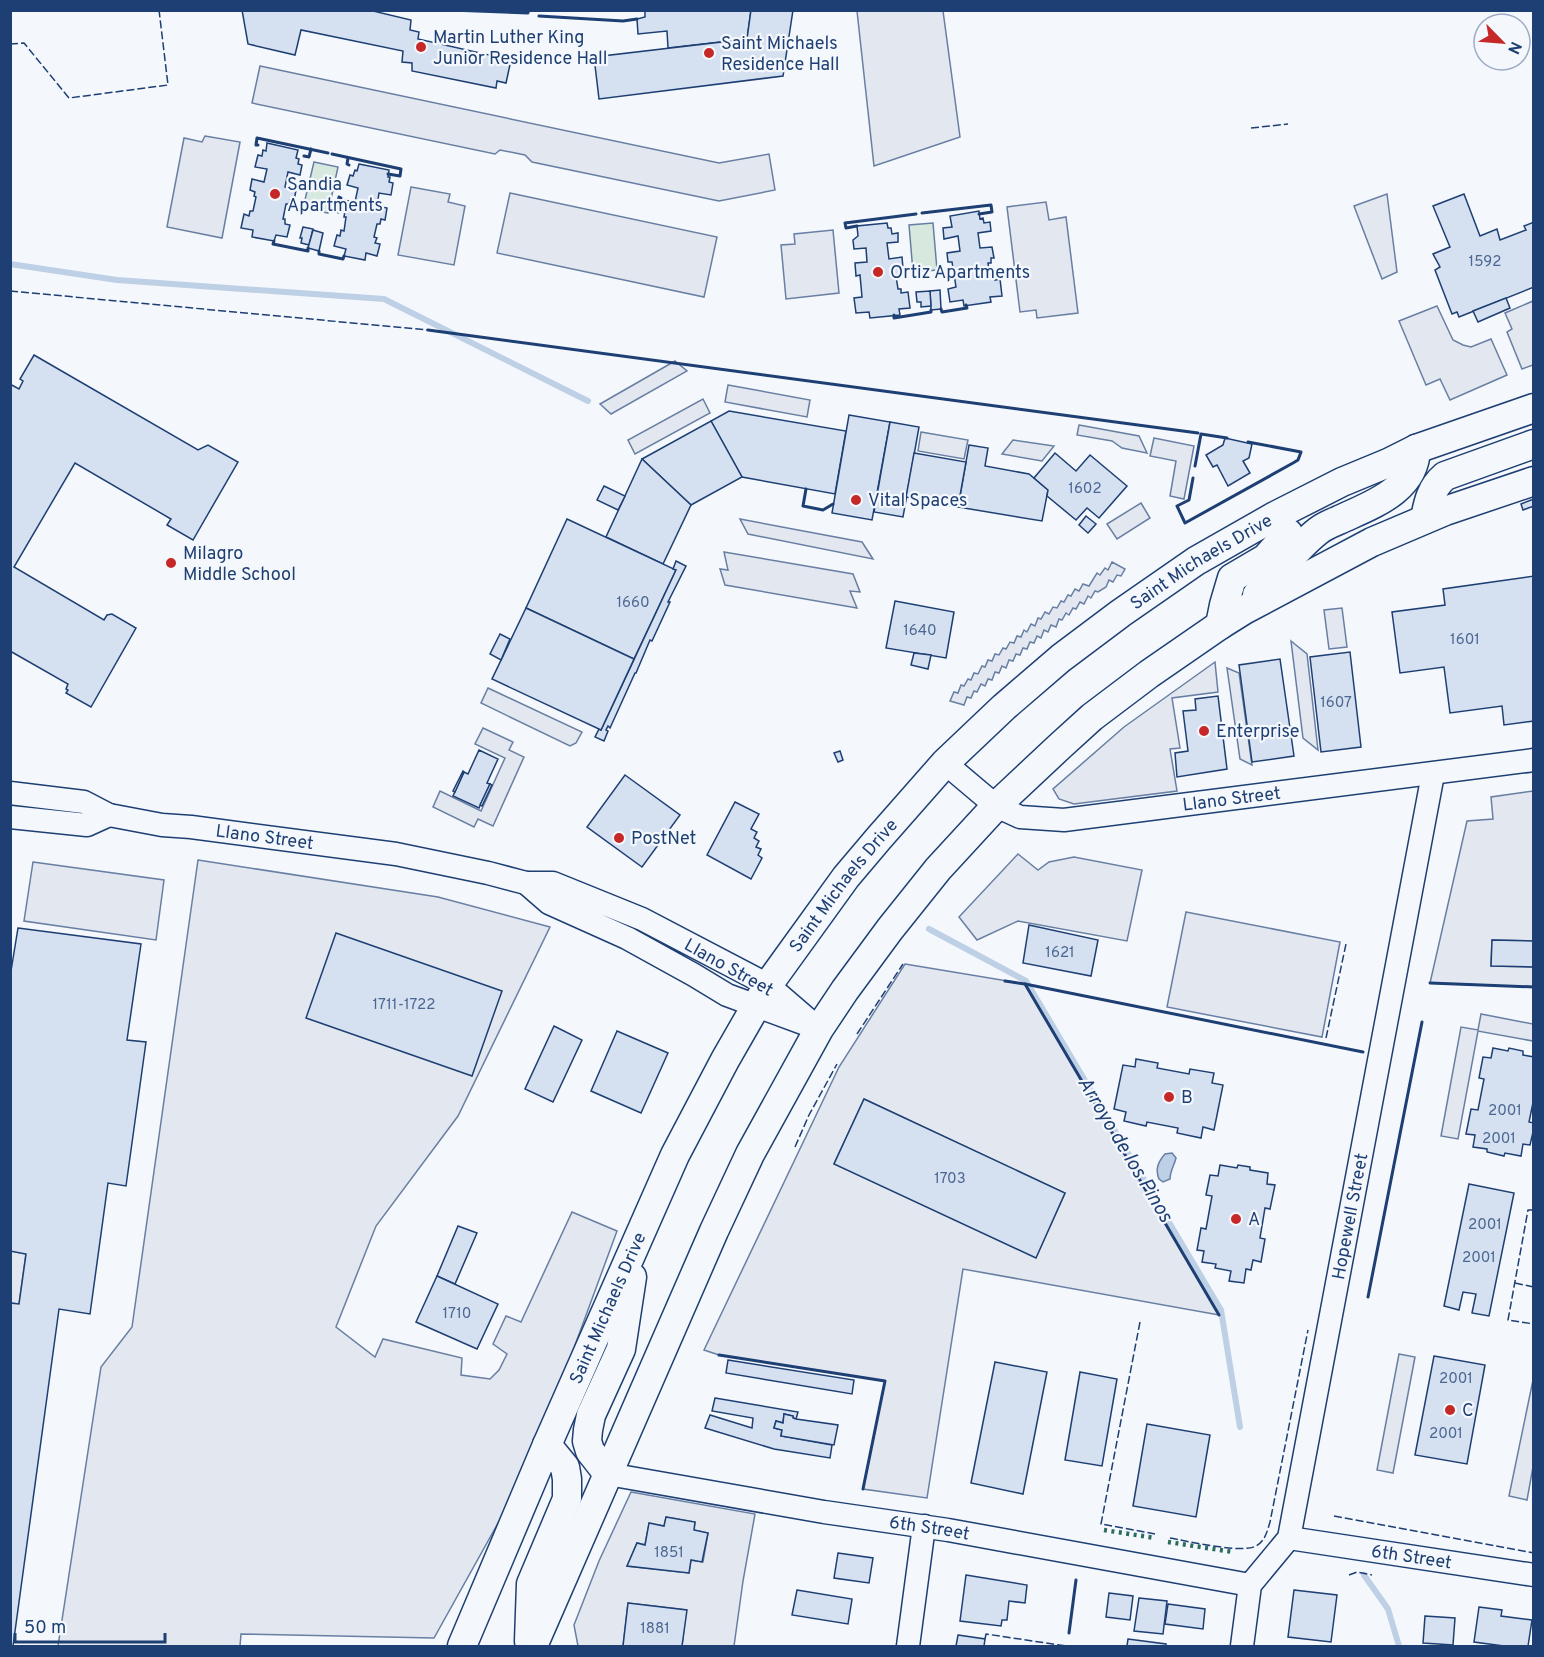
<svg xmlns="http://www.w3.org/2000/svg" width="1544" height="1657" font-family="Overpass,sans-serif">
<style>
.green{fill:#d7e8df;stroke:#687fa3;stroke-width:1.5}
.parking{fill:#e3e8f0;stroke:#687fa3;stroke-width:1.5;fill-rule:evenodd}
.water{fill:#bed0e5;stroke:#687fa3;stroke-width:1.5}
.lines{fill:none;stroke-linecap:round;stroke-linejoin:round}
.stream{stroke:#bed0e5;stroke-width:6}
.building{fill:#d5e0f0;stroke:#1d3f73;stroke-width:1.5}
.minor-casing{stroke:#1d3f73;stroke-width:25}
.major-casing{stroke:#1d3f73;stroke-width:31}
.minor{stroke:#f4f7fb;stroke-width:22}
.major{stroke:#f4f7fb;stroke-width:28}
.hedge{stroke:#2c6c60;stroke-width:4.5;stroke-dasharray:3 4.5;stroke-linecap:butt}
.fence{stroke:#1d3f73;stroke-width:1.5;stroke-dasharray:8 3;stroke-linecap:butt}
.wall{stroke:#1d3f73;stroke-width:3}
.poi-dot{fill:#c62828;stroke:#f4f7fb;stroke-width:2}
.labels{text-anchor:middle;stroke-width:4.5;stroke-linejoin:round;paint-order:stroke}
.number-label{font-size:15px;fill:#4b6792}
.poi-label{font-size:18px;fill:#1d3f73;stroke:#f4f7fb;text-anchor:start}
.street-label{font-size:18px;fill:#1d3f73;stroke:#f4f7fb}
.water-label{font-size:20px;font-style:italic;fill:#1d3f73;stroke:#f4f7fb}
</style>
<rect width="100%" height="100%" fill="#f4f7fb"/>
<!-- green -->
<g class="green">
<path d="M314 162 338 167 328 213 303 208Z"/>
<path d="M933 223 937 270 913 272 909 225Z"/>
</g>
<!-- parking -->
<g class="parking">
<path d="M857 11H943L960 137 874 166Z"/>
<path d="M260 66 719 163 769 154 775 190 719 201 532 162 525 155 500 150 495 154 252 103Z"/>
<path d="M205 136 240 142 222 238 167 227 184 138 202 142Z"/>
<path d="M411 187 450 194 448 202 465 206 454 265 398 255Z"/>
<path d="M510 193 717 237 704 297 497 253Z"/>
<path d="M1387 194 1397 272 1382 279 1354 206Z"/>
<path d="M1046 202 1049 220 1066 217 1078 313 1037 318 1036 310 1020 312 1007 207Z"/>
<path d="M833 230 839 293 786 299 781 245 795 244 794 234Z"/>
<path d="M1533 301V365L1522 369 1507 332 1512 329 1505 313Z"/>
<path d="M1437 306 1453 340 1463 345 1471 347 1491 339 1507 375 1450 400 1440 379 1426 385 1399 321Z"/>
<path d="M675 361 687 371 611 414 600 404Z"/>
<path d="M728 385 810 400 807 417 725 402Z"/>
<path d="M703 399 710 413 635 454 628 440Z"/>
<path d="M1079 425 1139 436 1147 453 1122 448 1112 441 1077 435Z"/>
<path d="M921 432 968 440 964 459 918 451Z"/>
<path d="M1154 438 1194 446 1184 499 1170 496 1176 461 1150 456Z"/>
<path d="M1013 440 1054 446 1042 461 1002 454Z"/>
<path d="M1141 503 1150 518 1117 539 1107 524Z"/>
<path d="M740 519 862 542 873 559 748 534Z"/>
<path d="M724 552 853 574 860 592 850 591 857 608 725 585 720 569 728 570Z"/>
<path d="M1112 562 1125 569 1121 576 1117 575 1113 582 1109 580 1106 587 1098 592 1095 591 1091 598 1088 596 1084 604 1080 602 1076 609 1073 608 1069 615 1066 613 1062 620 1059 619 1056 627 1051 625 1048 632 1044 630 1041 638 1037 636 1034 643 1030 642 1027 649 1023 648 1020 655 1016 654 1013 661 1009 660 1006 668 1002 666 999 673 995 672 992 680 988 679 985 686 981 684 977 692 974 691 971 698 967 697 964 705 950 701 954 692 958 693 961 685 964 686 968 679 971 680 974 673 978 674 982 666 985 667 988 660 992 661 995 654 999 655 1003 648 1006 649 1010 642 1014 643 1017 636 1021 637 1024 630 1027 632 1031 624 1035 626 1038 618 1041 619 1045 612 1049 614 1053 607 1057 608 1061 601 1064 602 1068 595 1071 596 1075 589 1079 591 1083 584 1089 586 1097 573 1100 575 1105 568 1108 570Z"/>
<path d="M1342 608 1347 647 1329 649 1324 610Z"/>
<path d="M1291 641 1307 654 1318 750 1303 738Z"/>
<path d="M1215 662 1218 692 1172 698 1180 748 1170 749 1177 791 1074 804 1059 799 1053 789 1124 727Z"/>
<path d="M1227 668 1239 673 1252 765 1240 759Z"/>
<path d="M488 688 582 732 576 743 570 746 481 703Z"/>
<path d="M483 728 513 742 509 750 524 757 493 826 478 819 474 827 433 807 440 791 481 811 505 758 475 744Z"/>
<path d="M1533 791V941L1492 940 1491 966 1533 967V987L1430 983 1467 821 1493 819 1491 797Z"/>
<path d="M1018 854 1038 870 1049 862 1074 857 1142 870 1127 941 1018 921 977 940 959 917Z"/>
<path d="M198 860 438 897 550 927 458 1116 376 1226 336 1327 375 1357 383 1339 462 1358 461 1375 490 1379 499 1370 507 1354 493 1344 506 1316 521 1322 572 1212 617 1231 546 1424 512 1498 434 1638 241 1634 240 1646H58L101 1367 132 1327Z"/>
<path d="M33 862 164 880 156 940 24 921Z"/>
<path d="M1186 912 1340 942 1322 1037 1167 1007Z"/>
<path d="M905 964 1025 984 1219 1315 963 1269 927 1498 863 1489 885 1381 719 1355 704 1350 839 1067ZM864 1099 1065 1193 1036 1257 834 1164Z"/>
<path d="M1481 1014 1533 1024V1041L1478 1031 1458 1139 1441 1136 1461 1027 1478 1030Z"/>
<path d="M11 1251 26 1254 19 1304 11 1303Z"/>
<path d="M1399 1354 1415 1357 1393 1473 1377 1470Z"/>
<path d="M1533 1380V1467L1527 1500 1509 1496Z"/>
<path d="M631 1492 755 1514 743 1581 734 1646H682L686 1610 628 1603 623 1646H578L574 1625 599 1561ZM666 1517 695 1522 694 1530 708 1533 703 1562 691 1560 689 1573 627 1566 637 1543 645 1545 649 1524 664 1526Z"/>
</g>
<!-- water -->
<path class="water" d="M1172 1153 1176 1158C1174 1166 1170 1171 1170 1179L1163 1182 1159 1179C1155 1169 1158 1162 1165 1154Z"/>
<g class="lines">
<!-- stream -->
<g class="stream">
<path d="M10 264 117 280 384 299 588 401"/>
<path d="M929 929 1026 981 1221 1310 1240 1427"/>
<path d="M1364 1575 1388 1609 1399 1646"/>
</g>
</g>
<!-- building -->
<g class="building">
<path d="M242 10H369L411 20 410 30 419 32 418 39 511 60 506 83 497 81 496 88 412 71V63L402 62 403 51 301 30 295 55 248 44Z"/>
<path d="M645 10H751L747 39 668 48 667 31 638 34 637 19 645 17Z"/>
<path d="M751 10H793L783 76 599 99 594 57 747 39Z"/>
<path d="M267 143 298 150 296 158 299 159 298 164 302 165 300 175 288 172 285 187 296 190 294 201 290 200 289 204H286L283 219H285V224L290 225 287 237 276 235 274 241 252 237 253 230 241 228 244 214 249 216 250 211H253L256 197 254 196 255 192 250 190 252 179 264 182 267 169 255 167 258 155 262 156 263 150 266 151Z"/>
<path d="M359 164 389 170 388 177H390L389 182 393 183 391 195 379 193 377 206 387 208 385 220 381 219 380 224H377L374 237 377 238 375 243 380 244 377 256 366 253 365 260 344 256 346 249 334 246 337 235 340 236 341 230 344 231 346 217H344L345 211H341L343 200 355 202 358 188 347 185 350 175 353 176 355 170 357 171Z"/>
<path d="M1464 194 1480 236 1497 229 1500 240 1526 230 1524 226 1534 222V287L1459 317 1457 312 1452 314 1435 270 1440 267 1433 254 1450 247 1433 206Z"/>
<path d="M979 211 980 219 983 218 984 223 990 222 991 231 978 233 980 248 992 247 994 258H991V263H988L990 276 994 275 995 280 1000 279 1002 296 990 297 991 302 964 306 963 300 950 302 948 289 956 287 952 262H948L947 253 960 251 958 236 944 239 943 228 952 227 950 216Z"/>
<path d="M887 223 888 228H891L892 234 898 233V242L887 243 889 259 902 257 903 268H899V275L896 276 898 289H901V293L908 292 910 308 899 309 900 315 870 318 869 312 856 313 854 298 862 297 860 275 856 276 855 263 867 262 866 248 854 249 853 240 858 236 857 226Z"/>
<path d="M303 227 313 229 309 245 301 243 302 238H300Z"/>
<path d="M313 230 323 233 319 251 308 248Z"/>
<path d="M940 290 941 309 931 310 930 291Z"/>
<path d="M930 291 931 306 921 307V302H917L916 292Z"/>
<path d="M1506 298 1510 308 1478 322 1473 311Z"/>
<path d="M34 355 198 450 208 445 238 462 193 540 167 525 171 519 75 463 14 567 104 620 107 615 112 614 136 628 91 707 66 693 68 690 66 689 68 684 10 651V384L19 389 23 381 20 379Z"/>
<path d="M729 411 846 431 835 494 742 477 711 421Z"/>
<path d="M849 415 890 422 872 520 832 513Z"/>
<path d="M711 421 742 477 691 505 642 459Z"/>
<path d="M890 422 919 427 903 517 874 512Z"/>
<path d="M1225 438 1252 444 1249 458 1243 461 1250 473 1228 486 1217 465 1213 467 1206 455 1223 445Z"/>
<path d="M969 445 988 448 985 466 1029 474 1048 490 1042 521 958 507Z"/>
<path d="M914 453 966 462 958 507 906 497Z"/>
<path d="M1055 453 1076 471 1090 455 1127 486 1099 518 1087 508 1076 520 1047 496 1048 490 1034 478Z"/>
<path d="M642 459 691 505 663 564 606 537Z"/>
<path d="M604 486 625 496 618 510 597 500Z"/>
<path d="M1531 500H1534V506L1523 510 1521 504Z"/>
<path d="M1086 516 1096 524 1088 533 1079 525Z"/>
<path d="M567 519 676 570 634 659 526 608Z"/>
<path d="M676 561 686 566 668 602H670L652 641 650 640 636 673H635L610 728 608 726 606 730 608 731 604 741 595 737 599 729 601 730 676 570 673 569Z"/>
<path d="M1534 576V721L1504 725 1502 706 1450 713 1444 667 1400 673 1392 612 1445 605 1443 589Z"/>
<path d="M895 601 954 612 946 658 886 648Z"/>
<path d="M526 608 634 659 601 730 492 679Z"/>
<path d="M500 634 510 639 501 660 490 654Z"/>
<path d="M1350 652 1361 747 1321 752 1310 657Z"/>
<path d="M914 653 931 655 928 669 911 665Z"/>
<path d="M1280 659 1294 756 1252 762 1239 665Z"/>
<path d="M1218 696 1227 769 1177 777 1175 753 1188 751 1183 711 1196 710 1195 699Z"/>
<path d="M479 750 498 759 487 783 490 784 479 808 453 796 464 772 468 774Z"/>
<path d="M840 751 843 760 838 762 834 753Z"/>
<path d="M463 771 464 772 455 792 453 791Z"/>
<path d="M625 775 680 815 642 867 587 827Z"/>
<path d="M490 784 492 785 482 806 480 805Z"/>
<path d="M735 802 759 814 751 829 757 832 754 838 759 841 756 847 761 849 758 855 762 858 751 879 707 855Z"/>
<path d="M1029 925 1098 940 1091 976 1023 963Z"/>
<path d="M18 928 141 944 127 1040 146 1042 126 1186 108 1183 90 1314 59 1309 13 1646H10V1303L19 1304 26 1254 10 1251V977Z"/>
<path d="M336 933 502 991 472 1076 306 1018Z"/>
<path d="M1492 940 1534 941V967L1491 966Z"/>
<path d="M554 1026 582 1040 553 1102 525 1089Z"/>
<path d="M617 1031 668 1053 641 1113 591 1091Z"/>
<path d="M1493 1048 1508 1051 1509 1048 1523 1051V1055L1534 1057V1098L1529 1122 1534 1123V1128L1530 1145 1523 1144 1521 1156 1505 1153 1504 1156 1487 1152V1149L1473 1147 1475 1135 1466 1134 1471 1109 1478 1110 1484 1079 1479 1078 1483 1057 1491 1058Z"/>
<path d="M1136 1059 1158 1063 1157 1068 1189 1074 1190 1069 1214 1073 1212 1083 1223 1085 1214 1130 1203 1127 1201 1138 1177 1133 1178 1128 1147 1122 1146 1126 1124 1121 1126 1112 1114 1109 1123 1065 1135 1067Z"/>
<path d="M864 1099 1065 1193 1036 1258 834 1164Z"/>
<path d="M1220 1165 1237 1168 1238 1165 1250 1167V1170L1268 1173 1267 1184 1275 1185 1270 1209 1265 1208 1260 1238 1265 1239 1261 1262 1253 1260 1251 1270 1246 1269 1244 1283 1229 1281 1231 1271 1215 1268 1216 1264 1202 1262 1204 1251 1197 1250 1201 1228 1206 1229 1212 1196 1206 1195 1210 1175 1218 1176Z"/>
<path d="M1469 1184 1514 1193 1489 1316 1472 1313 1476 1294 1463 1292 1459 1310 1444 1306Z"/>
<path d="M458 1226 477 1233 455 1284 437 1276Z"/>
<path d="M437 1276 498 1304 477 1349 416 1322Z"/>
<path d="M1434 1356 1485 1365 1467 1464 1415 1455Z"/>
<path d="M728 1360 854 1380 852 1394 726 1373Z"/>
<path d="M995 1362 1047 1372 1023 1494 971 1483Z"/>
<path d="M1080 1372 1117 1379 1102 1466 1065 1460Z"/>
<path d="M715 1398 798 1412 796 1419 793 1418V1416L784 1414 783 1423 776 1421 774 1428 782 1430 781 1436 832 1445 830 1458 774 1449 705 1428 710 1415 752 1428 753 1418 712 1411Z"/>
<path d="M784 1414 793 1416V1418L796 1419 838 1425 834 1445 781 1436 782 1430 774 1428 776 1421 783 1423Z"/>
<path d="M1147 1424 1210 1435 1196 1517 1133 1506Z"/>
<path d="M666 1517 695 1522 694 1530 708 1533 702 1562 691 1560 689 1573 627 1566 637 1543 645 1545 649 1523 664 1526Z"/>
<path d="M838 1553 873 1558 869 1583 834 1578Z"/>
<path d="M966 1575 1027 1585 1025 1603 1009 1601 1007 1620H1002L1001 1626 960 1621Z"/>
<path d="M797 1590 852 1599 848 1624 792 1615Z"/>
<path d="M1294 1590 1337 1595 1331 1642 1288 1637Z"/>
<path d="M1109 1593 1133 1596 1130 1620 1106 1617Z"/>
<path d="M1139 1598 1167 1601 1163 1634 1134 1631Z"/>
<path d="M628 1603 687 1610 682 1646H623Z"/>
<path d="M1168 1604 1205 1609 1203 1629 1165 1624Z"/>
<path d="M1479 1607 1502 1610 1501 1616 1532 1620 1528 1646H1504L1474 1642Z"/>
<path d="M1425 1616 1455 1618 1453 1645 1423 1643Z"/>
<path d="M958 1635 985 1639 984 1646H956Z"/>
<path d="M1128 1639 1166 1644V1646H1127Z"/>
</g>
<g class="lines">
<!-- minor casing -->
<g class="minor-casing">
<g id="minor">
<path id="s1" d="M945 763 996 806 1020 817 1064 820 1534 760"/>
<path id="s2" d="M10 793 84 802 109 815 162 825 191 827 396 854 488 873 526 883"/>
<path d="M10 817 87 825 109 815"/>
<path d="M526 883H553L642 919 768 985 819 1029 727 995 694 975 627 938 549 903Z"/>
<path id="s3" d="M608 1474 824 1512 948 1530 1250 1585"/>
<path id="s4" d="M1289 1538 1534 1575"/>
<path d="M908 1646 924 1526"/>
<path id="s5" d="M1242 1646 1250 1585 1289 1538 1433 774"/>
</g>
</g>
<!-- major casing -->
<g class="major-casing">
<g id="major">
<path d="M1425 519C1428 502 1431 488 1445 476L1534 444"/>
<path d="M1257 595C1277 574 1295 549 1318 531 1324 526 1332 523 1339 520 1371 505 1415 491 1416 449"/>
<path d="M1220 625 1224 605 1232 578 1266 558 1288 533"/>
<path d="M608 1474 590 1451 587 1441 588 1430 591 1415 621 1349 632 1277"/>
<path d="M529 1641 531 1584 567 1499V1479L565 1467 547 1445"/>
<path id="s6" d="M462 1646 547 1445 675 1155 725 1060 768 985 846 877 879 838 945 763 1004 707 1061 658 1121 613 1196 561 1275 516 1342 482 1388 463 1416 449 1534 408"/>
<path d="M533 1646 714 1231 750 1154 819 1029 845 990 890 929 938 869 996 806 1059 747 1092 717 1149 674 1220 625 1244 610 1372 542 1445 511 1534 481"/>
</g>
</g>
<!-- minor -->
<use href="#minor" class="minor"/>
<!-- major -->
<use href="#major" class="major"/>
<!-- hedge -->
<g class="hedge">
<path d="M1104 1530 1155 1538"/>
<path d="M1168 1542 1233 1552"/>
</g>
<!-- fence -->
<g class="fence">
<path d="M10 44 24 43 69 98 168 85 159 10"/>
<path d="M1251 128 1288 124"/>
<path d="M10 291 428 330"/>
<path d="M857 1034 903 964"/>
<path d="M1326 1038 1346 944"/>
<path d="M795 1147 809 1115 837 1064"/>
<path d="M1534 1210H1528L1508 1320 1534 1324"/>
<path d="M1515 1283 1534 1287"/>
<path d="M1140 1322 1101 1524 1155 1534"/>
<path d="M1334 1516 1534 1553"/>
<path d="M1170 1538C1187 1541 1242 1554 1256 1546 1265 1541 1267 1532 1270 1522L1308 1330"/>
<path d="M1349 1575 1357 1572 1372 1575"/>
<path d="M985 1639 986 1634 1066 1646"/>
</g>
<!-- wall -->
<g class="wall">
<path d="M450 10 528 13V10"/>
<path d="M539 16 623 21 637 19"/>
<path d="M258 145H256L257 138 328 153"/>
<path d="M332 154 401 169 400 176 388 174"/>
<path d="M304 156 309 157 311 149"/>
<path d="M348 158 347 164 349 165"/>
<path d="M338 212 336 211 339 197 341 198"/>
<path d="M922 213 991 205 992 212 979 214"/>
<path d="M857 226 846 228 845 223 916 214"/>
<path d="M274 241 273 244 308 251V248"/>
<path d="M319 251V254L343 259 344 256"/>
<path d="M941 309 942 312 967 308 966 305"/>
<path d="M894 315V318L931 312V310"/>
<path d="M428 330 1198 433"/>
<path d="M1195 466 1201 434 1227 438"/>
<path d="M1193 478 1189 500 1177 506 1185 523 1293 463 1298 460 1301 452 1248 442"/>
<path d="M806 489 803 506 823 510 833 504"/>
<path d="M1005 981 1025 984 1219 1315"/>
<path d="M1430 983 1534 987"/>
<path d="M1025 984 1363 1052"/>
<path d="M1368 1297 1422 1022"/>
<path d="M719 1355 885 1381 863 1489"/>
<path d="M1069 1633 1076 1580"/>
</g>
</g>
<!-- markers -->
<g class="poi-dot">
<circle cx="421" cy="47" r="6"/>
<circle cx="709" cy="53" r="6"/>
<circle cx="275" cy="194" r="6"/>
<circle cx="878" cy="272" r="6"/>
<circle cx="856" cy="500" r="6"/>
<circle cx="171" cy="563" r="6"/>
<circle cx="1204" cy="731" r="6"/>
<circle cx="619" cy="838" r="6"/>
<circle cx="1169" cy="1097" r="6"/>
<circle cx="1236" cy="1219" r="6"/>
<circle cx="1450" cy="1410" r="6"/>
</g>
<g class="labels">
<!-- number labels -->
<g class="number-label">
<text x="1485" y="266">1592</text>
<text x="1085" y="493">1602</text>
<text x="633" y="607">1660</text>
<text x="920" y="635">1640</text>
<text x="1465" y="644">1601</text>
<text x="1336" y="707">1607</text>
<text x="1060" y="957">1621</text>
<text x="404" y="1009">1711-1722</text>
<text x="1505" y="1115">2001</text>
<text x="1499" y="1143">2001</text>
<text x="950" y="1183">1703</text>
<text x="1485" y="1229">2001</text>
<text x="1479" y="1262">2001</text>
<text x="457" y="1318">1710</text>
<text x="1456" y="1383">2001</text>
<text x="1446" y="1438">2001</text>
<text x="669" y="1557">1851</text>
<text x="655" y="1633">1881</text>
</g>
<!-- poi labels -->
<g class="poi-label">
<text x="433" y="43">Martin Luther King<tspan x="433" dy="21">Junior Residence Hall</tspan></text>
<text x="721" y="49">Saint Michaels<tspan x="721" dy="21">Residence Hall</tspan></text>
<text x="287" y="190">Sandia<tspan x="287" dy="21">Apartments</tspan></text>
<text x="890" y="278">Ortiz Apartments</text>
<text x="868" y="506">Vital Spaces</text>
<text x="183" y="559">Milagro<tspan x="183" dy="21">Middle School</tspan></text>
<text x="1216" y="737">Enterprise</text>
<text x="631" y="844">PostNet</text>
<text x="1181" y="1103">B</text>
<text x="1248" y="1225">A</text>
<text x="1462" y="1416">C</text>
</g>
<!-- street labels -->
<g class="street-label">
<text dy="6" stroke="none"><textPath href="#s6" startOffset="1340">Saint Michaels Drive</textPath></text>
<text dy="6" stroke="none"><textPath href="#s1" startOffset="306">Llano Street</textPath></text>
<text dy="6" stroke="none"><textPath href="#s2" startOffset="260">Llano Street</textPath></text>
<text dy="6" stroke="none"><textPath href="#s6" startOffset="854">Saint Michaels Drive</textPath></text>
<text transform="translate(729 967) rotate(29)" y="6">Llano Street</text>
<text dy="6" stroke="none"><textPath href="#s5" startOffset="450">Hopewell Street</textPath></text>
<text dy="6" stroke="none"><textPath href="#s6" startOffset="368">Saint Michaels Drive</textPath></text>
<text dy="6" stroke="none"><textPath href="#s3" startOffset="326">6th Street</textPath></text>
<text dy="6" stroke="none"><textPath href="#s4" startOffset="124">6th Street</textPath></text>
</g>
<!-- water labels -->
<g class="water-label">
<text transform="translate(1126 1149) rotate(59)" y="7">Arroyo de los Pinos</text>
</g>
</g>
<!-- border -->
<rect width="1544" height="1657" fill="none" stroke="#1d3f73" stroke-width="24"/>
<!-- north arrow -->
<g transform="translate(1502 42) rotate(115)"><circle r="28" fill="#f4f7fb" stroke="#9eadc5" stroke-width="1.5"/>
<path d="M0-4.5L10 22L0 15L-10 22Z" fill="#c62828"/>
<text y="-9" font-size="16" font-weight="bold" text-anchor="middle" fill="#1d3f73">N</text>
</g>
<!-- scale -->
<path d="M15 1633v9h150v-9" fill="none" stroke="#1d3f73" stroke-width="3"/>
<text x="24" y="1633" font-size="18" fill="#1d3f73" stroke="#f4f7fb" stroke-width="4.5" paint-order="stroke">50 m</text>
</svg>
